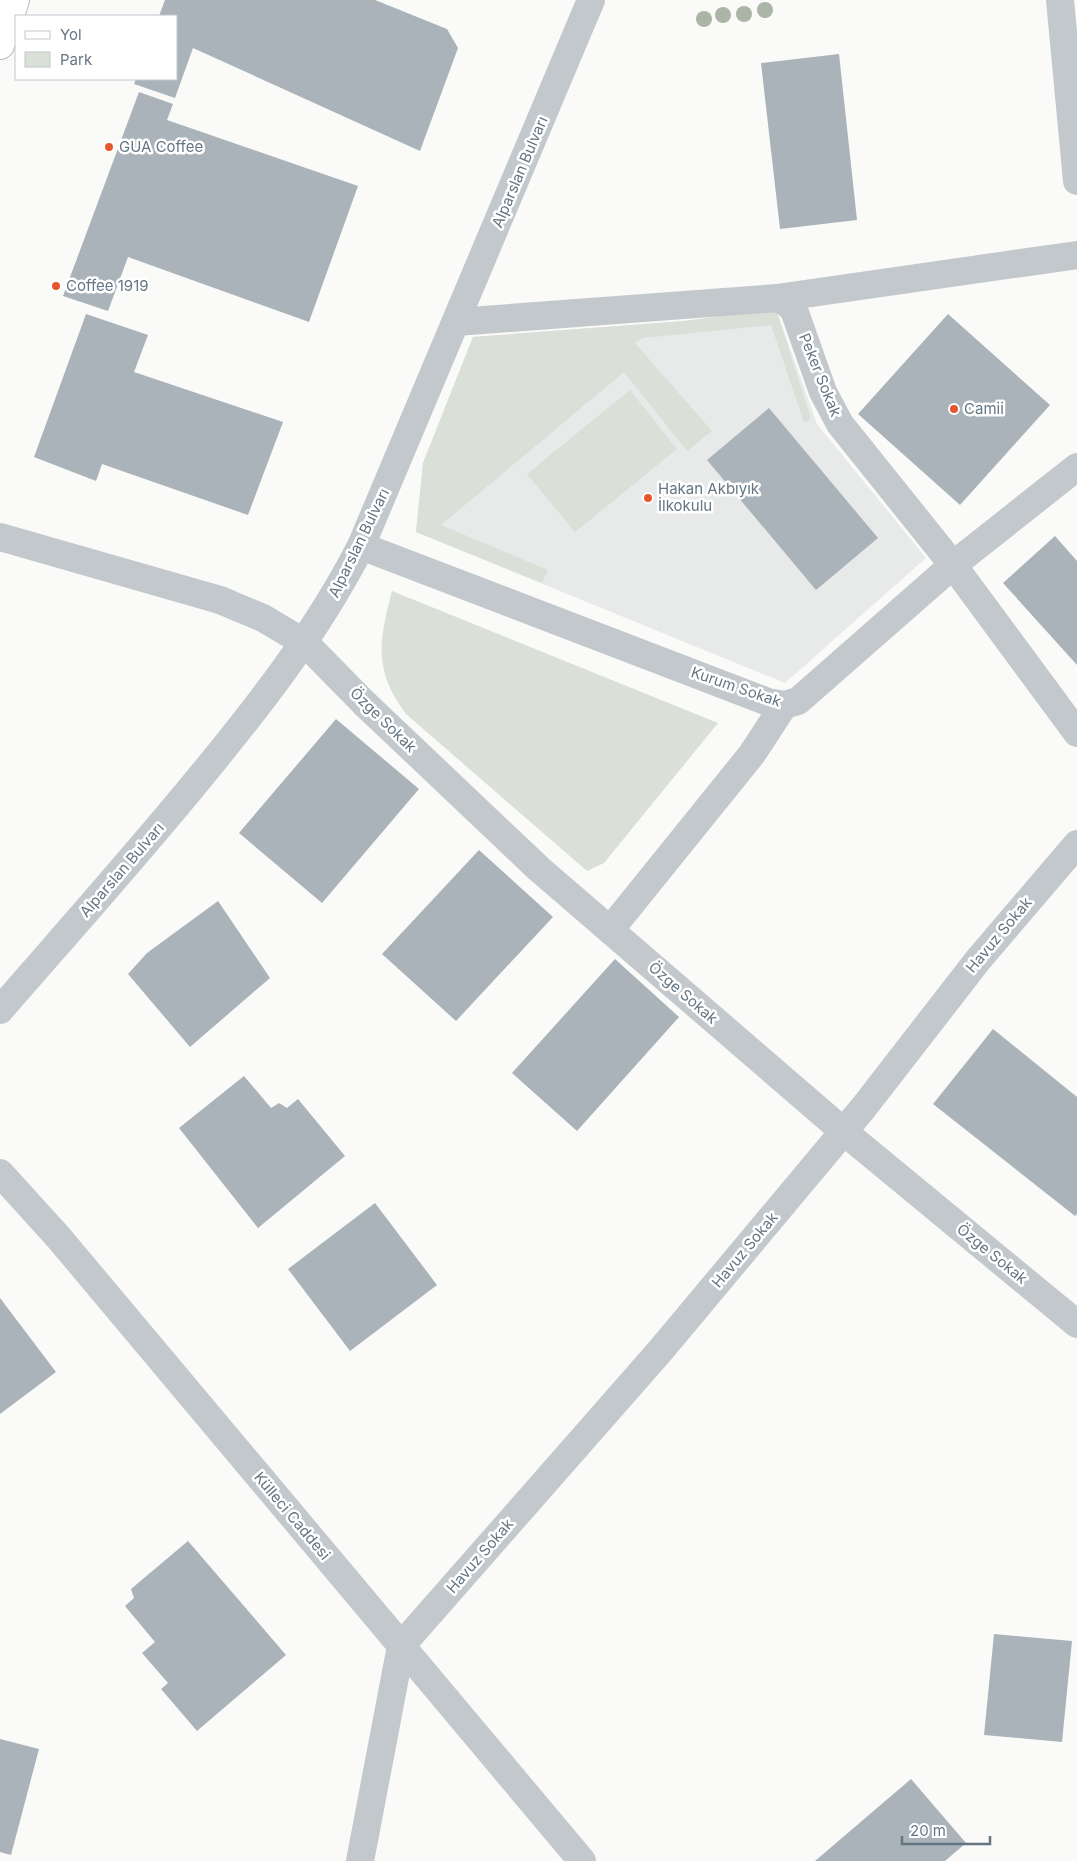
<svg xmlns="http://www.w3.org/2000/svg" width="1077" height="1861" font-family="Inter,sans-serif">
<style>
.built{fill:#e8e9e9}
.green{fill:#dadfd7}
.building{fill:#aab3b9}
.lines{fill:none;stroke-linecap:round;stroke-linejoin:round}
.secondary-casing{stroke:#b3babf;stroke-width:30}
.minor{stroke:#c3c8cc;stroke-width:28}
.tertiary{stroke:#c3c8cc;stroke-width:28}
.secondary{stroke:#fff;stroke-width:28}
.tree{fill:#aab4a7}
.poi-dot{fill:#e4572e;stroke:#fff;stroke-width:2}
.labels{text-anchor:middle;stroke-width:5;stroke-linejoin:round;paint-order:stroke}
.poi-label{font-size:15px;fill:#657683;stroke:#fff;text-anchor:start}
.street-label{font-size:15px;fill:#657683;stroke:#fff}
</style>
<rect width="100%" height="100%" fill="#fafaf8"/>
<!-- built -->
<path class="built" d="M776 309 817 424 926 558 785 683 416 532 423 463 473 337 684 321Z"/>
<!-- green -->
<g class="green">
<path d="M776 309 811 419 804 422 771 325 643 338 635 343 712 431 687 451 624 372 441 525 548 570 542 583 416 532 423 463 473 337 684 321Z"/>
<path d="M630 390 677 449 575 532 527 474Z"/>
<path d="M392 591 718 723 604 863 587 871 406 714C373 670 379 641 392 591Z"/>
</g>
<!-- building -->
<g class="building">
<path d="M165 0H375L447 29 458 48 420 151 193 48 175 98 134 84 136 79H176V16H159Z"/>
<path d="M839 54 857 220 780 229 761 63Z"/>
<path d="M139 92 173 104 167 120 358 186 309 322 128 257 108 311 63 296Z"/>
<path d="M86 314 148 335 134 372 283 422 248 515 102 464 96 481 34 457Z"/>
<path d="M948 314 1050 405 960 505 858 414Z"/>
<path d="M769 408 878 538 816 590 707 460Z"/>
<path d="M1055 536 1077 561V665L1003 583Z"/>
<path d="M336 719 419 789 322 903 239 833Z"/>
<path d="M479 850 553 917 456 1021 382 954Z"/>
<path d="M218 901 270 978 190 1047 128 974 147 953Z"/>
<path d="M615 959 679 1017 577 1131 512 1073Z"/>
<path d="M993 1029 1077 1097V1214L1075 1216 933 1104Z"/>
<path d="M244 1076 271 1108 279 1103 287 1108 298 1099 345 1156 258 1228 179 1128Z"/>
<path d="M375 1203 437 1285 350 1351 288 1269Z"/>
<path d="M0 1298 56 1372 0 1414Z"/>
<path d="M188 1541 286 1655 197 1731 161 1689 168 1683 142 1653 155 1642 125 1606 134 1598 131 1589Z"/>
<path d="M994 1634 1072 1641 1062 1742 984 1735Z"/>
<path d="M0 1739 39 1749 11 1855 0 1852Z"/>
<path d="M911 1779 966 1843 945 1861H815Z"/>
</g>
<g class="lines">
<!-- secondary casing -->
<g class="secondary-casing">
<path id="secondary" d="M0 45 15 0"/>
</g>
<!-- minor -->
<g class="minor">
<path d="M1060 0 1077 181"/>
<path d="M777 298 1077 255"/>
<path d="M456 322 777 298 787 303 794 310 823 392 840 424 953 565 1077 733"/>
<path d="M0 537 220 600 263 618 305 643 364 703 538 868 843 1131 1077 1324"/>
<path d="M361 546 768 702 784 705 798 701 953 565 1077 467"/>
<path d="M610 930 752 754 784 705"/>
<path d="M360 1861 401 1646 660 1351 864 1107 978 960 1077 844"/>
</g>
<!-- tertiary -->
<g class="tertiary">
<path d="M0 1010C66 934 133 859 197 781 258 707 317 632 361 546L591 0"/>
<path d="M0 1173 59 1238 582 1861"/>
</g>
<!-- secondary -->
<use href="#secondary" class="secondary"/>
</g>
<!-- trees -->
<g class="tree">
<circle cx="765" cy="10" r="8"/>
<circle cx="744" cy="14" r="8"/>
<circle cx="723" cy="15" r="8"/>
<circle cx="704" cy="19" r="8"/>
</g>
<!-- markers -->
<g class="poi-dot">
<circle cx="109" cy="147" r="5"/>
<circle cx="56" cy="286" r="5"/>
<circle cx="954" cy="409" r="5"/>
<circle cx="648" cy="498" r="5"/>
</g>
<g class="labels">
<!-- poi labels -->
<g class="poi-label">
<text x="119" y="152">GUA Coffee</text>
<text x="66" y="291">Coffee 1919</text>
<text x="964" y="414">Camii</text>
<text x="658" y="494">Hakan Akbıyık<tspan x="658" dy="17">İlkokulu</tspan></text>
</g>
<!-- street labels -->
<g class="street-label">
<text transform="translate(520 172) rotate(-67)" y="5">Alparslan Bulvarı</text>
<text transform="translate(820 375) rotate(68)" y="5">Peker Sokak</text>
<text transform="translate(359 543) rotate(-64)" y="5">Alparslan Bulvarı</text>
<text transform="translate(736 687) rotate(19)" y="5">Kurum Sokak</text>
<text transform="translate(383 720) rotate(44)" y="5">Özge Sokak</text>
<text transform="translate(122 870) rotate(-49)" y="5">Alparslan Bulvarı</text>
<text transform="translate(999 935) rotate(-50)" y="5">Havuz Sokak</text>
<text transform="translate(683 993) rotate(41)" y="5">Özge Sokak</text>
<text transform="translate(745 1250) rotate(-50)" y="5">Havuz Sokak</text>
<text transform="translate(992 1254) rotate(39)" y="5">Özge Sokak</text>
<text transform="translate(292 1516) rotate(50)" y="5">Külleci Caddesi</text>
<text transform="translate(480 1556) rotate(-49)" y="5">Havuz Sokak</text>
</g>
</g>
<!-- legend -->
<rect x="15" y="15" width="162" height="65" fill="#ffffff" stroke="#c1c8cd"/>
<rect x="25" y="31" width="25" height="8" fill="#ffffff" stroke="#c1c8cd"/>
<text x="60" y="40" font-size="15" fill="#657683">Yol</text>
<rect x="25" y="52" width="25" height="15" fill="#dadfd7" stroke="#c1c8cd"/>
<text x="60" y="65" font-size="15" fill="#657683">Park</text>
<!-- scale -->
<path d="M902 1836v8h88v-8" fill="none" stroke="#657683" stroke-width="2.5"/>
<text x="910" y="1836" font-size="15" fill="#657683" stroke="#ffffff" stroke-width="4" paint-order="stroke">20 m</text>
</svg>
